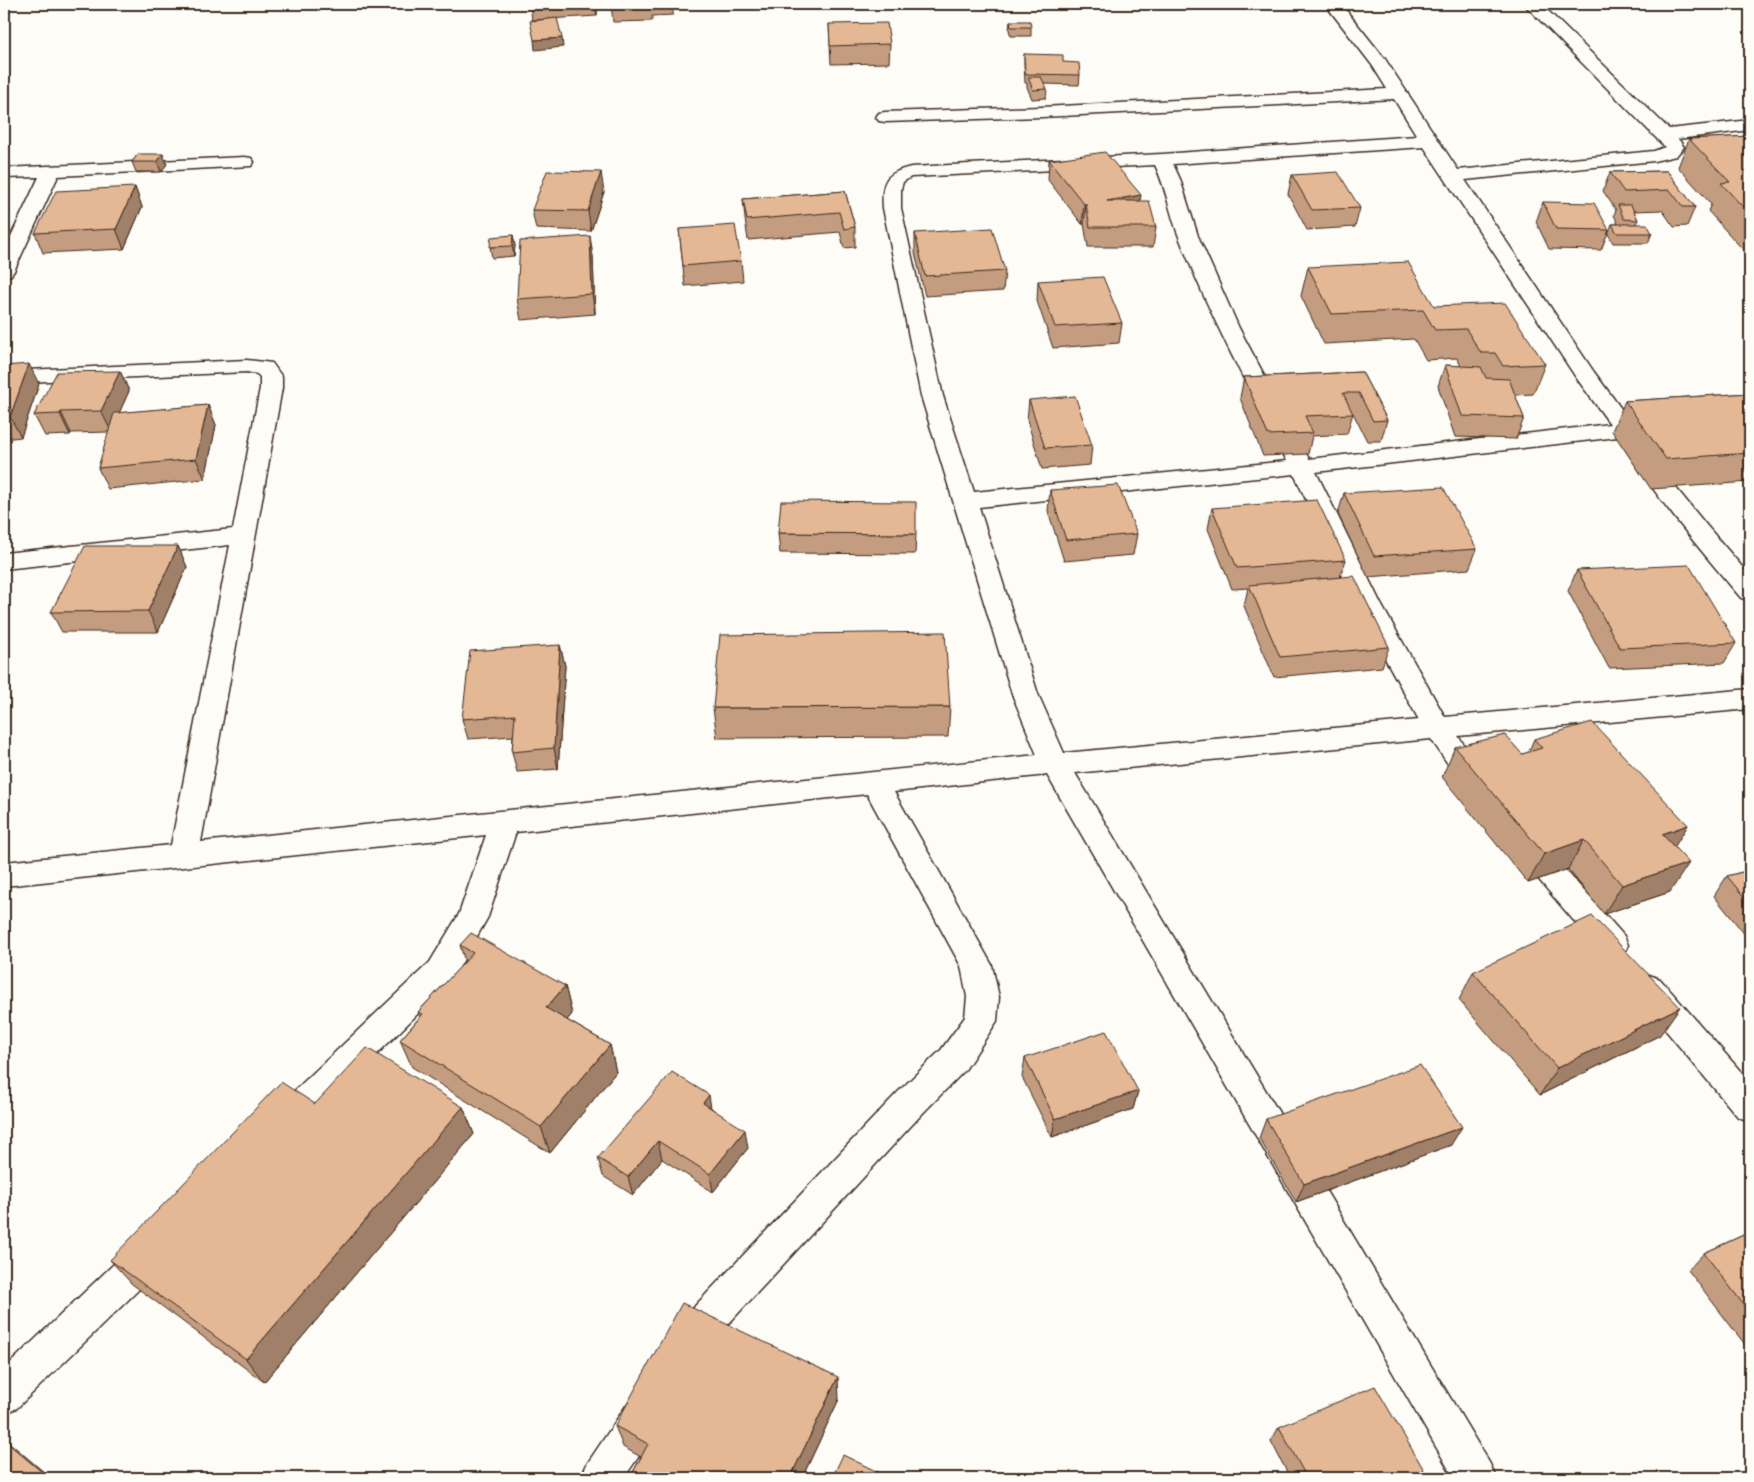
<svg xmlns="http://www.w3.org/2000/svg" width="1754" height="1482" font-family="'Shantell Sans',sans-serif">
<style>
.lines{fill:none;stroke-linecap:round;stroke-linejoin:round}
.street-casing{stroke:#3b2a1e;stroke-width:3}
.street{fill:#fdfcf7;fill-rule:evenodd}
.wall{fill:#c49d80;stroke:#3b2a1e}
.shaded-wall{fill:#a08068;stroke:#3b2a1e}
.building{fill:#e4b795;stroke:#3b2a1e}
</style>
<rect width="100%" height="100%" fill="#fdfcf7"/>
<filter id="ink" filterUnits="userSpaceOnUse"><feTurbulence type="fractalNoise" baseFrequency=".02" numOctaves="2"/><feDisplacementMap in="SourceGraphic" scale="10" xChannelSelector="R" yChannelSelector="G"/><feConvolveMatrix kernelMatrix="1 2 1 2 8 2 1 2 1" color-interpolation-filters="sRGB"/></filter>
<g filter="url(#ink)">
<g class="lines">
<!-- street casing -->
<g class="street-casing">
<g id="street">
<path d="M1325 4H1341L1385 59 1458 170 1654 151 1665 147 1524 4H1541L1669 129 1750 120V130L1678 139 1684 147 1676 156 1654 161 1465 180 1594 372 1636 429 1663 472 1707 526 1750 576V600L1741 598C1696 545 1655 496 1618 437L1316 472 1381 604 1445 717 1750 689V709L1458 736 1489 781 1485 789 1475 792 1465 789 1431 739 1075 773 1490 1464 1496 1478H1454L1047 775 894 792 992 965 999 997 997 1021 965 1070 921 1115 721 1332 702 1360 689 1366 676 1360 670 1347 676 1334 695 1306 897 1093 941 1050 965 1017 967 997 961 966 867 794 516 832 488 917 452 980 293 1137 281 1141 269 1137 264 1126 269 1115 430 962 459 914 486 835 4 886V862L171 845 230 545 4 569V553L233 529 260 388V377L257 374 247 372 4 383V371L247 360 272 363 282 377V388L201 842 1037 755 1012 694 921 396 883 208C881 182 885 173 911 167L1162 154 1417 136 1394 99 1042 117 885 122 879 121 876 117 879 113 885 112 1042 107 1387 89 1372 65ZM1424 147 1575 376 1610 424 1309 459 1239 328 1198 236 1180 179 1173 164ZM1155 165C1166 188 1170 214 1179 237 1209 314 1248 388 1287 461L974 492 943 396 901 208V189L903 182 911 177ZM1294 474 1355 604 1419 720 1064 753 1038 694 979 507Z"/>
<path d="M245 157 251 158 254 162 251 166 58 176 14 271 11 275 4 277V251L39 177 4 178V168Z"/>
<path d="M1528 835 1538 839 1624 936 1628 945 1624 954 1613 958 1602 954 1518 855 1513 847 1518 839Z"/>
<path d="M1649 975 1660 979 1750 1082V1121L1738 1117 1638 997 1633 988 1638 979Z"/>
<path d="M152 1235 165 1240 170 1252 165 1264 17 1408 4 1414V1369L139 1240Z"/>
<path d="M644 1395 658 1400 663 1414 658 1428 624 1478H581L587 1464 630 1400Z"/>
</g>
</g>
<!-- street -->
<use href="#street" class="street"/>
</g>
<!-- wall -->
<g class="wall">
<path d="M352 4H392L382 10Z"/>
<path d="M530 4H597V16L532 20Z"/>
<path d="M611 4H673V15L652 16V21L613 22Z"/>
<path d="M889 4H911L890 5Z"/>
<path d="M1010 21 1031 27V36H1011L1009 30Z"/>
<path d="M829 24 890 44 889 63 831 64Z"/>
<path d="M1024 54 1063 62 1080 75 1079 85 1045 84 1047 89 1046 98 1032 99 1027 87V83H1025L1024 64Z"/>
<path d="M1750 136V253H1746L1708 211 1711 204 1678 167 1689 139Z"/>
<path d="M138 154 167 164 161 172H136L132 162Z"/>
<path d="M1049 160 1140 201 1156 227 1153 247H1088L1084 224H1082L1048 180Z"/>
<path d="M1667 171 1695 207 1687 226 1674 227 1662 210 1634 211 1638 220 1636 224 1652 233 1648 243H1613L1608 234 1612 224H1618L1614 215 1616 210 1603 191 1610 172Z"/>
<path d="M1292 175 1360 208 1355 227 1307 230 1288 194Z"/>
<path d="M135 187 142 207 124 249 43 253 35 233Z"/>
<path d="M845 191 855 227V247L844 248 840 232 748 240 745 219 743 199Z"/>
<path d="M604 192 591 231 536 229 532 210Z"/>
<path d="M1543 202 1609 230 1601 250 1549 249 1536 222Z"/>
<path d="M679 229 741 261 743 281 685 286Z"/>
<path d="M915 233 1005 271 1003 291 925 296 915 253Z"/>
<path d="M515 245 514 256 492 258 490 247Z"/>
<path d="M593 256 595 314 521 320 517 299Z"/>
<path d="M1308 267 1434 306 1545 364 1533 394 1515 395 1524 418 1516 439 1455 437 1438 386 1445 365 1461 366 1457 358 1426 360 1414 339 1324 344 1301 296Z"/>
<path d="M1038 281 1122 323 1119 343 1053 348 1037 301Z"/>
<path d="M4 366 39 384 21 437 4 439Z"/>
<path d="M120 371 129 391 119 413 208 405 216 425 205 479 108 489 98 468 109 432 71 433 70 435 45 436 34 415Z"/>
<path d="M1362 372 1387 420 1381 441H1367L1353 413 1347 434 1312 436 1308 454 1263 456 1240 398 1244 377Z"/>
<path d="M1750 393V482L1651 489 1612 431 1625 401Z"/>
<path d="M1029 400 1092 445 1090 465 1042 469 1027 420Z"/>
<path d="M1050 490 1137 534 1133 555 1064 561 1048 511Z"/>
<path d="M1344 493 1477 549 1469 569 1368 577 1338 514Z"/>
<path d="M1212 508 1346 560 1340 577 1389 647 1382 667 1274 677 1244 606 1248 588 1232 589 1208 529Z"/>
<path d="M778 533 916 534 915 554 780 553Z"/>
<path d="M178 546 187 567 158 632H62L51 612Z"/>
<path d="M1577 570 1736 643 1724 663 1609 668 1568 591Z"/>
<path d="M560 645 565 666 558 769 517 772 512 752 513 736 468 739 462 719Z"/>
<path d="M950 707 948 737 717 738 713 708Z"/>
<path d="M1534 739 1688 825 1674 847 1670 892 1604 914 1568 869 1528 883 1442 777 1455 747 1522 754 1528 753Z"/>
<path d="M1750 870V941L1714 896 1727 876Z"/>
<path d="M460 945 565 986 572 1014 567 1020 610 1045 616 1072 550 1153 412 1067 400 1040 420 1017 418 1012 465 962Z"/>
<path d="M1473 972 1660 1035 1540 1095 1459 1000Z"/>
<path d="M1025 1058 1138 1091 1133 1109 1052 1137 1022 1077Z"/>
<path d="M315 1104 463 1107 474 1134 264 1382 132 1284 110 1260Z"/>
<path d="M712 1108 748 1148 713 1192 662 1159 633 1195 603 1176 598 1158Z"/>
<path d="M1266 1119 1451 1145 1296 1202 1259 1138Z"/>
<path d="M1750 1232V1351L1688 1270 1704 1253Z"/>
<path d="M839 1399 802 1478H630L641 1457 623 1447 615 1426Z"/>
<path d="M1279 1427 1417 1478H1290L1271 1441Z"/>
</g>
<!-- shaded-wall -->
<g class="shaded-wall">
<path d="M380 4H392L382 10Z"/>
<path d="M595 4H597V16Z"/>
<path d="M562 38 563 47 535 50 534 40Z"/>
<path d="M163 154 167 164 161 172 157 162Z"/>
<path d="M601 172 604 192 591 231 588 211Z"/>
<path d="M135 187 142 207 124 249 116 229Z"/>
<path d="M1141 195 1138 214 1107 201Z"/>
<path d="M1084 204H1086L1084 224H1082Z"/>
<path d="M513 235 515 245 514 256 512 246Z"/>
<path d="M590 236 593 256 595 314 592 294Z"/>
<path d="M29 364 39 384 21 437 10 417Z"/>
<path d="M120 371 129 391 111 431 101 411Z"/>
<path d="M208 405 216 425 205 479 196 459Z"/>
<path d="M61 412 71 433 70 435 60 414Z"/>
<path d="M178 546 187 567 158 632 148 611Z"/>
<path d="M560 645 565 666 558 769 554 748Z"/>
<path d="M1688 825 1670 854 1662 834Z"/>
<path d="M1584 840 1568 869 1528 883 1544 854Z"/>
<path d="M1689 863 1670 892 1604 914 1622 885Z"/>
<path d="M565 986 572 1014 554 1035 546 1008Z"/>
<path d="M1680 1007 1660 1035 1540 1095 1557 1068Z"/>
<path d="M610 1045 616 1072 550 1153 541 1127Z"/>
<path d="M1138 1091 1133 1109 1052 1137 1055 1119Z"/>
<path d="M709 1095 712 1114 703 1103Z"/>
<path d="M463 1107 474 1134 264 1382 246 1359Z"/>
<path d="M1462 1127 1451 1145 1296 1202 1304 1184Z"/>
<path d="M745 1130 748 1148 713 1192 710 1174Z"/>
<path d="M658 1141 662 1159 633 1195 628 1177Z"/>
<path d="M838 1377 839 1399 802 1478H790Z"/>
<path d="M4 1438 51 1478H49L4 1440Z"/>
<path d="M1424 1470 1417 1478H1407Z"/>
</g>
<!-- building -->
<g class="building">
<path d="M557 18 562 38 534 40 530 21Z"/>
<path d="M1010 21H1030L1031 27H1011Z"/>
<path d="M887 23 890 44 830 46 829 24Z"/>
<path d="M1024 54 1063 55V62L1079 63 1080 75 1025 74Z"/>
<path d="M1028 77H1041L1047 89 1033 90Z"/>
<path d="M1750 136V215L1721 183 1730 182 1689 139Z"/>
<path d="M1105 152 1141 195 1107 201H1149L1156 227H1090L1086 204H1084L1049 160Z"/>
<path d="M138 154H163L157 162H132Z"/>
<path d="M547 171 601 172 588 211 532 210Z"/>
<path d="M1667 171 1695 207H1683L1670 190 1624 192 1610 172Z"/>
<path d="M1338 172 1360 208 1312 210 1292 175Z"/>
<path d="M135 187 116 229 35 233 56 191Z"/>
<path d="M845 191 855 227 844 229 839 212 747 220 743 199Z"/>
<path d="M1543 202 1594 203 1609 230 1556 229Z"/>
<path d="M1618 205H1631L1638 220 1624 219Z"/>
<path d="M1612 224H1647L1652 233H1617Z"/>
<path d="M735 225 741 261 683 266 679 229Z"/>
<path d="M992 228 1005 271 925 276 915 233Z"/>
<path d="M513 235 512 246 490 247 491 237Z"/>
<path d="M590 236 592 294 517 299 520 241Z"/>
<path d="M1408 262 1434 306 1505 303 1545 364 1503 366 1495 353H1481L1466 329 1435 330 1423 310 1332 314 1308 267Z"/>
<path d="M1103 277 1122 323 1055 327 1038 281Z"/>
<path d="M29 364 10 417H4V366Z"/>
<path d="M1445 365 1481 367 1486 378 1509 379 1524 418 1462 416Z"/>
<path d="M120 371 101 411 61 412 60 414 34 415 57 372Z"/>
<path d="M1362 372 1387 420 1373 421 1359 393H1343L1353 414 1305 416 1313 433 1268 435 1244 377Z"/>
<path d="M1750 393V453L1666 459 1625 401Z"/>
<path d="M1075 396 1092 445 1045 448 1029 400Z"/>
<path d="M208 405 196 459 98 468 114 413Z"/>
<path d="M1118 485 1137 534 1066 540 1050 490Z"/>
<path d="M1443 487 1477 549 1374 556 1344 493Z"/>
<path d="M1317 500 1346 560 1237 568 1212 508Z"/>
<path d="M781 501 916 502V534L778 533Z"/>
<path d="M85 546H178L148 611 51 612Z"/>
<path d="M1689 565 1736 643 1620 648 1577 570Z"/>
<path d="M1354 576 1389 647 1280 657 1249 585Z"/>
<path d="M945 632 950 707 713 708 720 635Z"/>
<path d="M560 645 554 748 512 752 515 715 462 719 470 651Z"/>
<path d="M1592 722 1688 825 1662 834 1689 863 1622 885 1584 840 1544 854 1455 747 1505 735 1522 754 1542 748 1534 739Z"/>
<path d="M1750 870V904L1727 876Z"/>
<path d="M1592 916 1680 1007 1557 1068 1473 972Z"/>
<path d="M471 933 565 986 546 1008 610 1045 541 1127 400 1040 423 1014 418 1012 473 953 460 945Z"/>
<path d="M1106 1031 1138 1091 1055 1119 1025 1058Z"/>
<path d="M367 1048 463 1107 246 1359 110 1260 281 1082 315 1104Z"/>
<path d="M1420 1065 1462 1127 1304 1184 1266 1119Z"/>
<path d="M672 1072 709 1095 703 1103 745 1130 710 1174 658 1141 628 1177 598 1158Z"/>
<path d="M1750 1232V1313L1704 1253Z"/>
<path d="M682 1303 838 1377 790 1478H630L648 1444 615 1426Z"/>
<path d="M1375 1386 1424 1470 1407 1478H1307L1279 1427Z"/>
<path d="M4 1440 49 1478H4Z"/>
<path d="M843 1455 890 1478H832Z"/>
<path d="M589 1470 599 1478H583Z"/>
</g>
</g>
<!-- margin -->
<rect width="1754" height="1482" fill="none" stroke="#fdfcf7" stroke-width="20"/>
<rect x="10" y="10" width="1734" height="1462" fill="none" stroke="#3b2a1e" stroke-width="2" filter="url(#ink)"/>
</svg>
